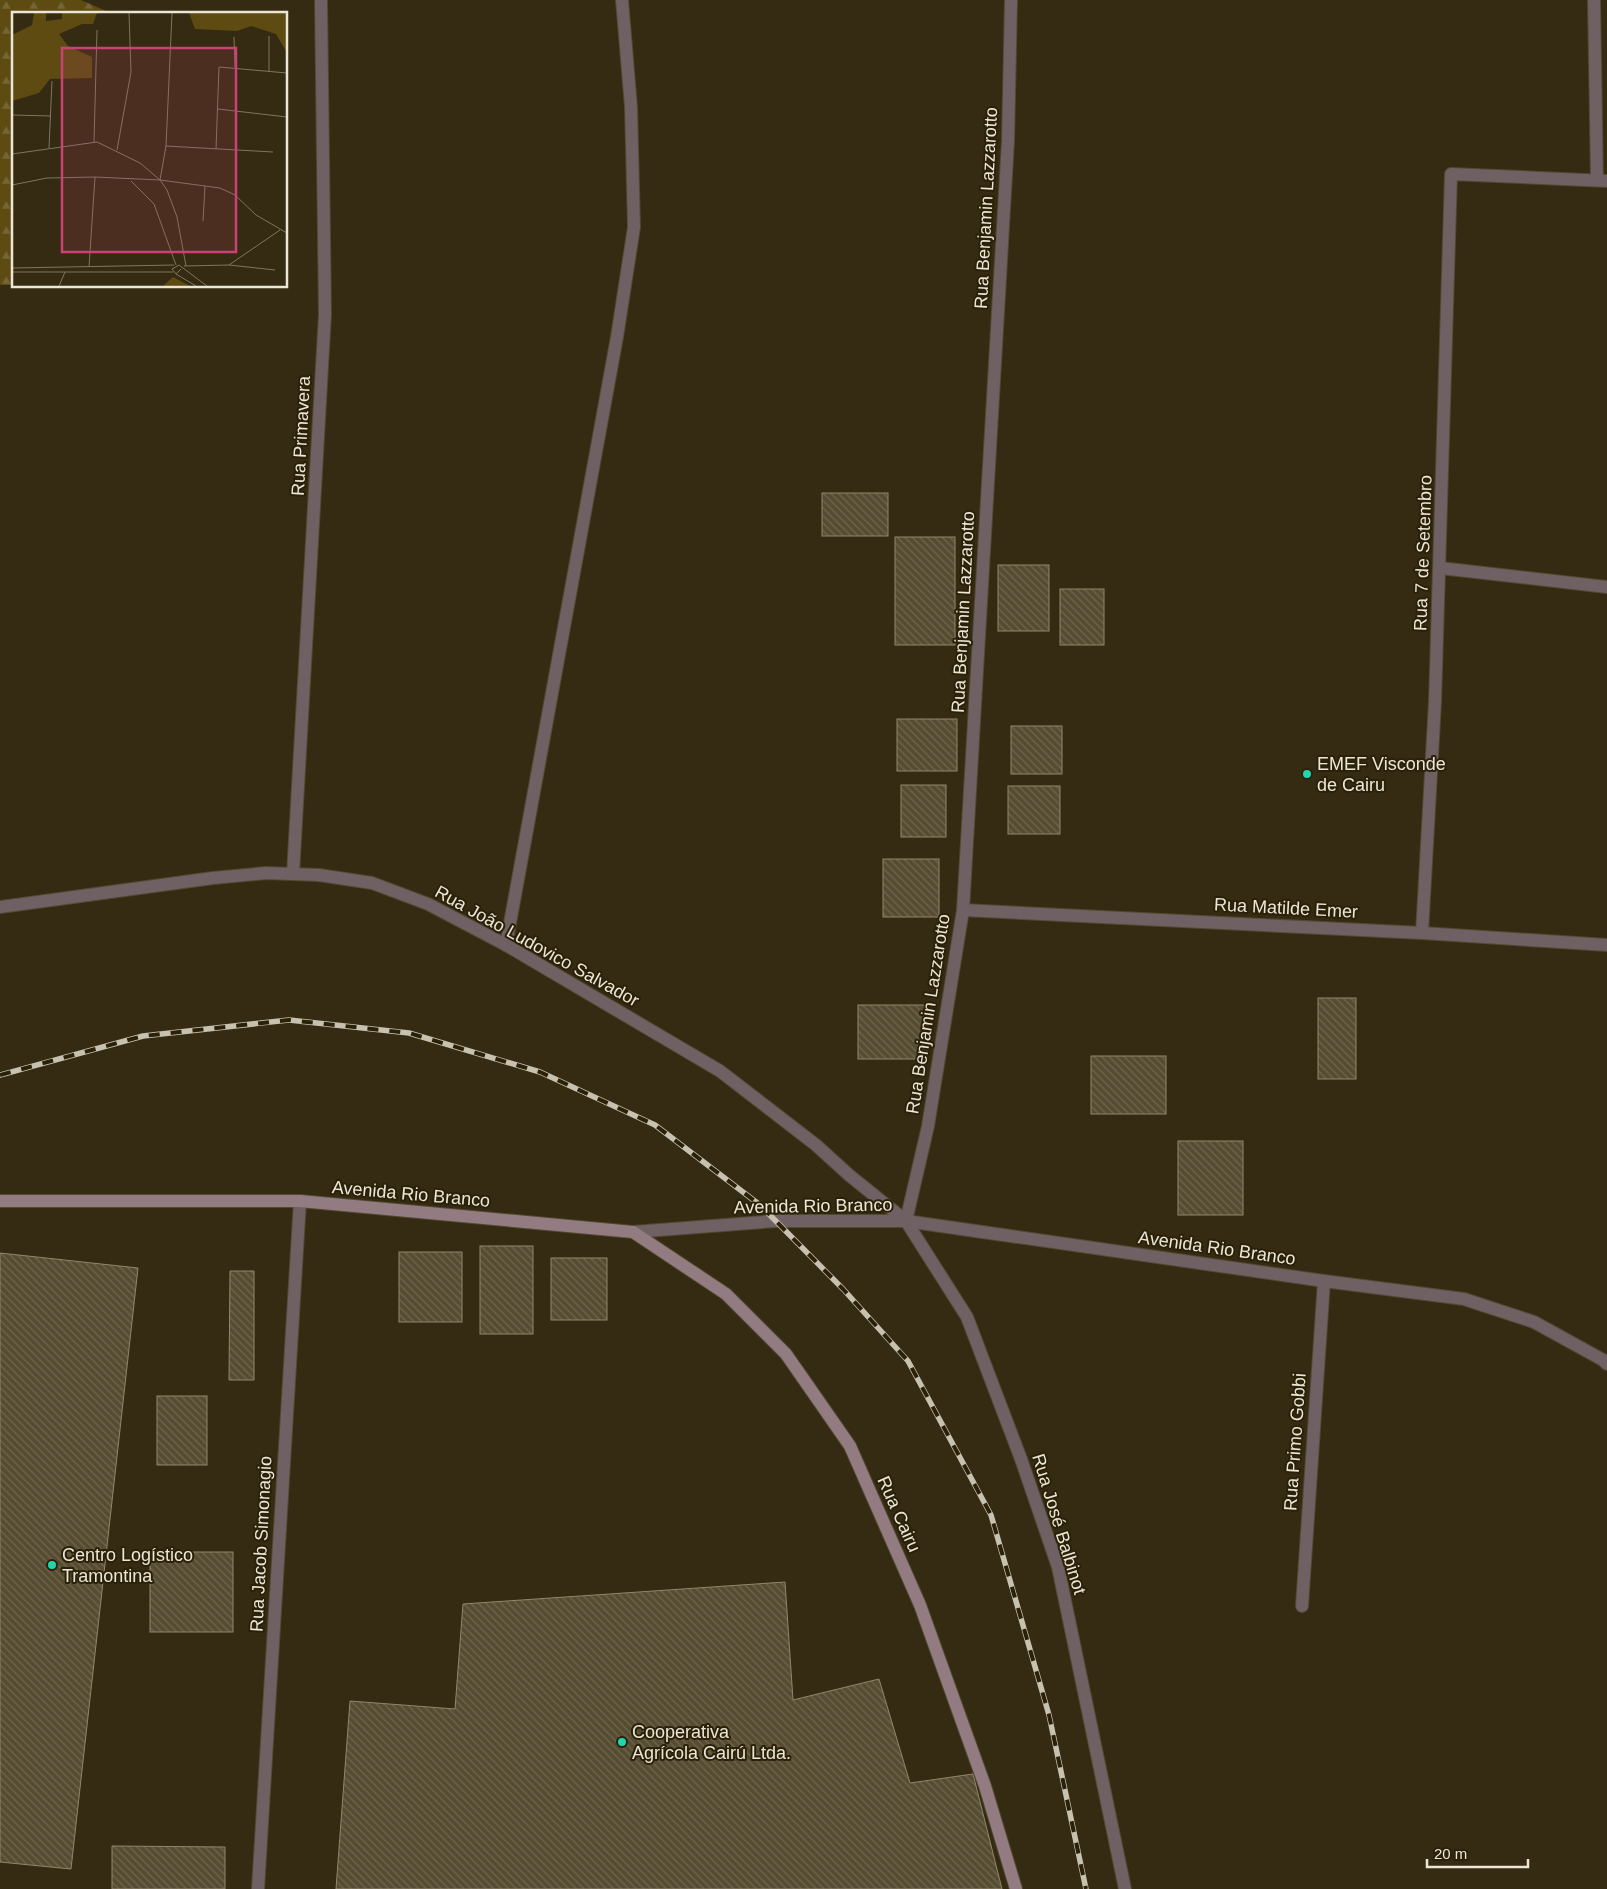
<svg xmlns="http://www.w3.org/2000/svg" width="1607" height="1889" font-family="Arial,sans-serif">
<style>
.forest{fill:url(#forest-firs)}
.building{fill:url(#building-back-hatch);stroke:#92876b}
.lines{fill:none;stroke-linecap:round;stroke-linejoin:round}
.street-casing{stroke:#524932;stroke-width:14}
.secondary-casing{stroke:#524932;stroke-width:14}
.street{stroke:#6e6063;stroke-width:12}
.secondary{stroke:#937c81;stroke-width:12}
.rail-casing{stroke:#c7c1b0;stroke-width:5.5}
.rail{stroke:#2b2108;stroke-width:4;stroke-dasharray:11;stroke-linecap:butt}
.poi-dot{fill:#23d5af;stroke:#2b2108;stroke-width:2}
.labels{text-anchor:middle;stroke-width:4;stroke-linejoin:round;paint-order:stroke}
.street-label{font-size:18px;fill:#ece6d7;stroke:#2b2108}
.poi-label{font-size:18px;fill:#ece6d7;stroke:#2b2108;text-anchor:start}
.inset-road{fill:none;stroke:#7e7661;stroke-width:1}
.view{fill:#ca4174;fill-opacity:0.15;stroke:#ca4174;stroke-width:2.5}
.inset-edge{fill:none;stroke:#ece6d7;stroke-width:2.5}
</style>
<defs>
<pattern id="forest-firs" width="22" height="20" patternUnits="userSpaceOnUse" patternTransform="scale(1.25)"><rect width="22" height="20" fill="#5d4b12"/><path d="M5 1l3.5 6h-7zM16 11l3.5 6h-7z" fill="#746534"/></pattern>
<pattern id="building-back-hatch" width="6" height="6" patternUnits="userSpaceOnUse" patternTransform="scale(1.25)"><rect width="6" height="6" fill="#564c32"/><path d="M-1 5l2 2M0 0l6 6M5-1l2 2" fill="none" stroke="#6e664f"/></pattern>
</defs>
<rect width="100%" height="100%" fill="#352b12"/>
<!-- forest -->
<path class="forest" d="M0 0H81L113 14H14V285H0Z"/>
<!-- building -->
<g class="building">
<rect x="822" y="493" width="66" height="43"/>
<rect x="895" y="537" width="60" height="108"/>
<rect x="998" y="565" width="51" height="66"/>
<rect x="1060" y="589" width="44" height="56"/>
<rect x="897" y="719" width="60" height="52"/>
<rect x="1011" y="726" width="51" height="48"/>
<rect x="901" y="785" width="45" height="52"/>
<rect x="1008" y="786" width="52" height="48"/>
<rect x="883" y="859" width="56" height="58"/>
<rect x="1318" y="998" width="38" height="81"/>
<rect x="858" y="1005" width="69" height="54"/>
<rect x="1091" y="1056" width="75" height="58"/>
<rect x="1178" y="1141" width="65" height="74"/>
<rect x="480" y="1246" width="53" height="88"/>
<rect x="399" y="1252" width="63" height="70"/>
<path d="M0 1253 138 1268 71 1869 0 1862Z"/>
<rect x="551" y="1258" width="56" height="62"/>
<path d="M230 1271H254V1380H229Z"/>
<rect x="157" y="1396" width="50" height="69"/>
<rect x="150" y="1552" width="83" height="80"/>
<path d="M785 1582 793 1700 879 1679 910 1783 973 1774 1002 1889H336L350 1701 455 1709 463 1604Z"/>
<path d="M112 1846 225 1847V1889H112Z"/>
</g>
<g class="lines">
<!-- street casing -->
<g class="street-casing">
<g id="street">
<path d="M1594 0 1597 180"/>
<path d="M1440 568 1607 587"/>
<path d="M293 874 325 314 321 0"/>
<path d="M0 907 213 878 266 873 319 875 372 883 428 904 506 945 720 1071 816 1145 849 1175 906 1221 967 1317 1021 1459 1058 1567 1125 1889"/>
<path d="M963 910 1422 933 1607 945"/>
<path d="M1422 933 1435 702 1451 174 1607 181"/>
<path d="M506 945 617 337 634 227 631 107 622 0"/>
<path d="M906 1221 928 1126 963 910 1008 141 1011 0"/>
<path d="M633 1232 776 1221H906L1324 1281 1464 1299 1534 1322 1603 1360 1607 1364"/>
<path d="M1302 1606 1324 1281"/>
<path d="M258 1889 300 1201"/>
</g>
</g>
<!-- secondary casing -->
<g class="secondary-casing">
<path id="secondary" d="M0 1201H300L633 1232 726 1294 786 1354 850 1446 920 1605 985 1786 1016 1889"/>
</g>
<!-- street -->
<use href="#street" class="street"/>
<!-- secondary -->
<use href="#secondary" class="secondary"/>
<!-- rail casing -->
<g class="rail-casing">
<path id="rail" d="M0 1075 143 1036 289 1020 409 1033 540 1072 655 1125 760 1205 843 1289 908 1361 991 1515 1049 1715 1086 1889"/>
</g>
<!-- rail -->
<use href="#rail" class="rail"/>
</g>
<!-- markers -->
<g class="poi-dot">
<circle cx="1307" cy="774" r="5"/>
<circle cx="52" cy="1565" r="5"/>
<circle cx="622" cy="1742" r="5"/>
</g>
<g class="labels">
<!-- street labels -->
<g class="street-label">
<text transform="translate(986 208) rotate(-87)" y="6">Rua Benjamin Lazzarotto</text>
<text transform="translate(301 436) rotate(-87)" y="6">Rua Primavera</text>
<text transform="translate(1423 553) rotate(-88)" y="6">Rua 7 de Setembro</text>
<text transform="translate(963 612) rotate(-87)" y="6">Rua Benjamin Lazzarotto</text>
<text transform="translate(1286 908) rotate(3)" y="6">Rua Matilde Emer</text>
<text transform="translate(537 946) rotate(29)" y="6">Rua João Ludovico Salvador</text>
<text transform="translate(928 1014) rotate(-81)" y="6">Rua Benjamin Lazzarotto</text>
<text transform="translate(411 1194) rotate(5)" y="6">Avenida Rio Branco</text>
<text transform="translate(813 1206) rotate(-1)" y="6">Avenida Rio Branco</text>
<text transform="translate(1217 1248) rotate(8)" y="6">Avenida Rio Branco</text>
<text transform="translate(1295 1442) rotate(-86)" y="6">Rua Primo Gobbi</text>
<text transform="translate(899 1514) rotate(66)" y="6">Rua Cairu</text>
<text transform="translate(1059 1524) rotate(73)" y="6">Rua José Balbinot</text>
<text transform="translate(261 1544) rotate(-87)" y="6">Rua Jacob Simonagio</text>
</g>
<!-- poi labels -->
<g class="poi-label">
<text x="1317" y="770">EMEF Visconde<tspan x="1317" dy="21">de Cairu</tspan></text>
<text x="62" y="1561">Centro Logístico<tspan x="62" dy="21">Tramontina</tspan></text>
<text x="632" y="1738">Cooperativa<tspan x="632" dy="21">Agrícola Cairú Ltda.</tspan></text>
</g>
</g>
<!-- overview -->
<g transform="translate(12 12)">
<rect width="275" height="275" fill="#352b12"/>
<path d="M22 1H34V9L50 7V1H85L81 12H70L47 22 56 34 80 45V66L38 67 27 81 0 89V23L20 13ZM177 1H275V41L264 22 239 14 225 19 183 17Z" fill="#5d4b12"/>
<path d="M161 265 178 274H151Z" fill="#5d4b12"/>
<path class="inset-road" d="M222 25 223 55M257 59V24M206 97 275 105M0 103 39 104M82 130 85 18M154 134 261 140M37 136 40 69M204 137 207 55 275 61M105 138 119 60 117 1M0 142 85 130 128 151 148 168 155 178 165 205 174 254M148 168 154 134 160 1M119 169 142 192 164 253M0 173 35 166 83 165 148 168 208 176 223 183 244 203 275 221M191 209 193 174M217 253 263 258M172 254 217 253 268 218M77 255 83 165M0 256 162 253M169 257 164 262 160 257 167 253 195 274M0 260H161M164 262 184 274M47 274 53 260"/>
<path class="view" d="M50 36H224V240H50Z"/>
<rect width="275" height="275" class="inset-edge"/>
</g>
<!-- scale -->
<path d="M1427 1859v8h101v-8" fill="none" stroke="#ece6d7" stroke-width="2.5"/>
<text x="1434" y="1859" font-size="15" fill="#ece6d7" stroke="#2b2108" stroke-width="4" paint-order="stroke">20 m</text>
</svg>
